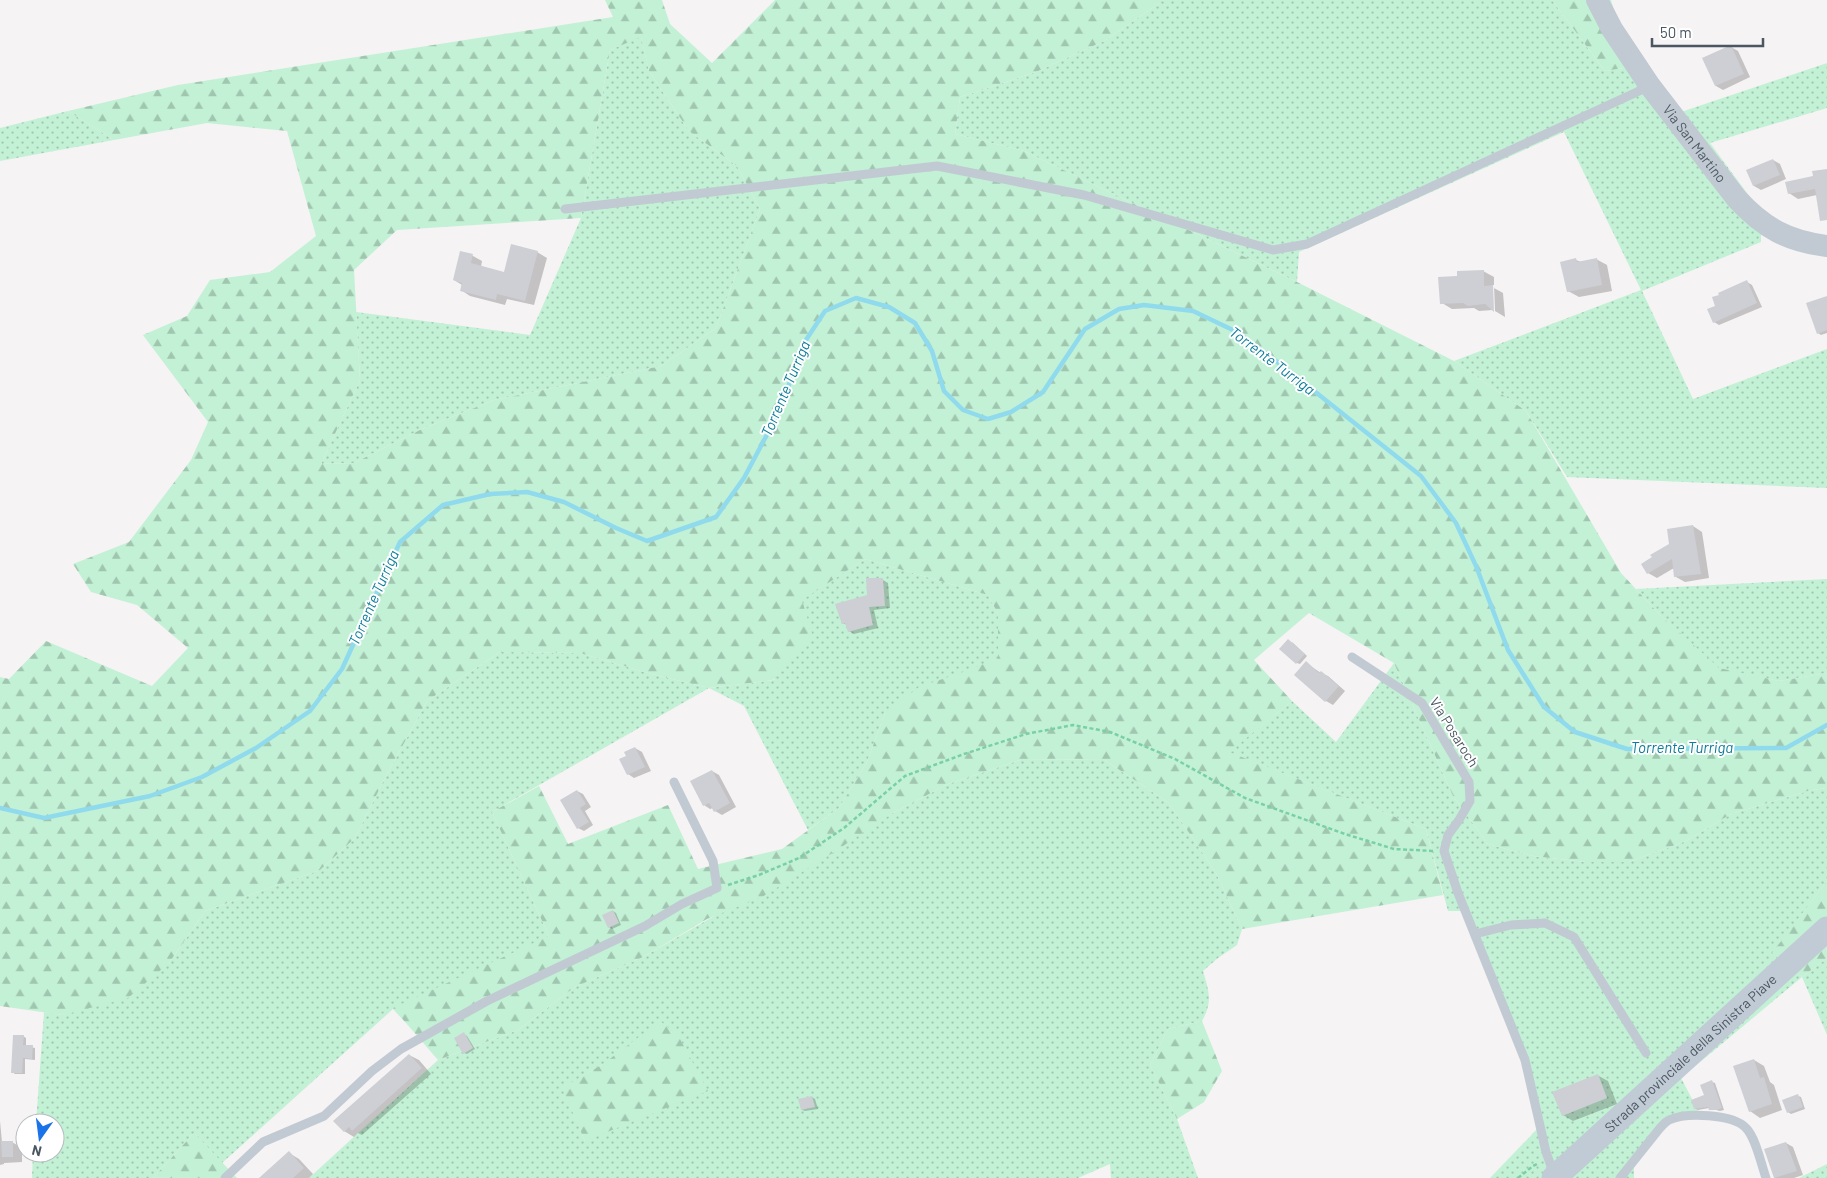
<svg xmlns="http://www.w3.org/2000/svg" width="1827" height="1178" font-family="Barlow,sans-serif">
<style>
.grass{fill:url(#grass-dots);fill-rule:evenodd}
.forest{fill:url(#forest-firs);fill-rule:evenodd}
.shadow{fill:#0003}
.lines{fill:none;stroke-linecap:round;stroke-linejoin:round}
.stream{stroke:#90daee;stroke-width:4.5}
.building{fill:#cdcfd5}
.path{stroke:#7ad0a6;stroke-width:2.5;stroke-dasharray:4 2.5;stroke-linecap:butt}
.service{stroke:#c1cad2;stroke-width:9}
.tertiary{stroke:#c1cad2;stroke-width:22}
.secondary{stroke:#c1cbd6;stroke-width:25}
.labels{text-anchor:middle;stroke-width:4;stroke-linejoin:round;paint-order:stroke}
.street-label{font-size:14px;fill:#4a5661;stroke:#fff}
.water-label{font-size:15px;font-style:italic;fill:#0c7c9b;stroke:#fff}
</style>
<defs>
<pattern id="grass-dots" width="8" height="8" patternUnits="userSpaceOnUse" patternTransform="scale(1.25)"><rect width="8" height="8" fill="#c3f1d5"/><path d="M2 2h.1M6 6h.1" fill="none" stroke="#a0c6b0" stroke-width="1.8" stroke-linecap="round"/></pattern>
<pattern id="forest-firs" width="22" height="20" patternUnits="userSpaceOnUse" patternTransform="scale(1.25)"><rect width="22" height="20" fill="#c3f1d5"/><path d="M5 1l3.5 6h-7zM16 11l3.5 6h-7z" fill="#a0c6b0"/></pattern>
</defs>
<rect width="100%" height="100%" fill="#f5f3f3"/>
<!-- grass -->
<g class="grass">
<path d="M1164 0H1552L1605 71 1647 64 1681 112 1827 63V108L1710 143 1761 212V242L1642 291 1693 399 1827 349V488L1567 477 1526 411 1454 361 1641 290 1564 132 1299 252 1297 282 1024 151 955 134 960 97 1036 72 1104 41Z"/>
<path d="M641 36 649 71 689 131 737 166 760 209 716 328 661 366 494 400 422 429 354 463 321 464 360 380 356 312 530 335 581 218 610 50Z"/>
<path d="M68 111 114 140 0 161V128Z"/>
<path d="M865 559 988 595 998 614V658L885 713 867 762 839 808 808 830 744 706 709 688 492 812 549 936 405 1022 393 1009 222 1163 194 1133 153 1178H32L33 1153H55V1123H36L44 1012 63 1015 169 963 205 911 320 870 355 838 385 778 427 701 500 652 580 653 648 673 709 688 774 680 801 600Z"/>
<path d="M1827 579V673L1779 681 1719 669 1659 614 1636 589Z"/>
<path d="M1394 663 1453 796 1488 844 1533 856 1586 862H1629L1686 841 1731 814 1811 790 1827 788V881L1773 953 1802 977 1827 958V1035L1802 977 1681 1078 1701 1116 1668 1121 1634 1159V1178H1490L1540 1126 1513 1026 1462 911H1448L1426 829 1228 752 1292 701 1336 742Z"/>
<path d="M1103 759 1169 803 1216 873 1242 929 1237 945 1218 958 1203 971C1209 992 1213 1001 1202 1021L1168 1029 1150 1065 1177 1119 1198 1178H1111L1110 1164 1078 1178H309L438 1060 518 1030 575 987 643 957 891 814 948 784 1020 760ZM603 1064 585 1141 563 1088Z"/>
<path d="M1827 1164V1178H1799Z"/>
</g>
<!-- forest -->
<g class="forest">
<path d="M605 0H662L670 24 712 63 775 0H1164L1104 41 1036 72 960 97 955 134 1024 151 1297 282 1454 361 1526 411 1621 573 1659 614 1719 668 1779 681 1827 673V788L1811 790 1731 814 1686 841 1629 862H1586L1533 856 1488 844 1453 796 1394 663 1309 613 1254 660 1292 701 1229 752 1426 829 1443 895 1242 929 1216 873 1169 803 1103 759 1020 760 948 784 891 814 834 852 762 897 707 919 643 957 575 987 518 1030 438 1060 393 1008 549 936 492 812 539 786 568 844 668 805 698 869 782 849 839 808 867 762 885 713 919 687 969 670 998 658V614L988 595 865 559 802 600 813 637 773 680 709 688 648 673 580 653 500 652 427 701 385 778 355 838 320 870 205 911 169 963 128 998 63 1015 0 1006V677L9 679 46 641 152 686 188 648 137 605 91 592 73 564 129 542 191 460 208 422 143 335 187 316 210 280 270 272 316 236 287 131 207 123 114 140 68 111 178 85 613 17ZM641 37 649 71 689 131 737 166 760 209 716 328 661 366 494 400 422 429 354 463 321 464 360 380 354 270 397 230 581 218 610 50Z"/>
<path d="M1552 0H1611L1617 20 1647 64 1605 71Z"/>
<path d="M1827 881V958L1802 977 1772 953Z"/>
<path d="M660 1021 678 1035 708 1091 585 1141 562 1088 603 1064Z"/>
<path d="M1202 1021 1222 1071 1204 1102 1177 1119 1150 1065 1168 1029Z"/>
<path d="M194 1133 237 1178H153Z"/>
</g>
<!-- shadow -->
<g class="shadow">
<path d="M1731 47 1738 51 1750 77 1723 90 1716 86 1704 59Z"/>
<path d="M1773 160 1780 164 1786 179 1761 190 1754 186 1748 170Z"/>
<path d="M1827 170V206L1817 195 1798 199 1789 193Z"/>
<path d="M537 252 547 258 534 305 507 299 505 305 470 296 461 290 462 285 454 280 461 253 473 256 482 261 481 267 505 273Z"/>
<path d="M1596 259 1607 265 1612 291 1579 297 1568 291 1576 260 1581 262Z"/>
<path d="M1483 271 1494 277V288L1503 293 1505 317 1495 311 1494 285H1492L1493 310 1479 311 1474 308 1452 309 1442 303 1458 277Z"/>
<path d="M1747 282 1752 285 1762 307 1719 325 1714 322 1717 306Z"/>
<path d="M1827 297V333L1821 335 1818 333Z"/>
<path d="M1693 526 1702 532 1709 578 1685 582 1676 577 1674 568 1657 578 1648 573Z"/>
<path d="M883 580 888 583 890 608 874 610 878 628 854 634 849 631 847 625 843 623Z"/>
<path d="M1292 642 1307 656 1300 664 1297 663Z"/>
<path d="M1306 663 1321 673 1328 676 1345 691 1333 705 1326 701Z"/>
<path d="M635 748 642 752 651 771 634 778 628 774V757Z"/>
<path d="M712 771 719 775 736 807 722 815 715 811 713 808 710 809 704 805Z"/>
<path d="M577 791 583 794 591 807 585 811 593 825 584 831 578 828Z"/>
<path d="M613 911 616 913 621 925 612 929 609 927Z"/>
<path d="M464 1034 467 1036 475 1049 467 1054 464 1053Z"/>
<path d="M23 1036 26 1038V1046L35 1048V1060L25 1059V1074H15L12 1072Z"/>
<path d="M409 1055 419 1060 431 1074 362 1135 358 1133 354 1137 344 1131Z"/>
<path d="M1754 1060 1764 1066 1770 1082 1774 1085 1782 1110 1760 1118 1750 1111Z"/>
<path d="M1597 1075 1608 1081 1617 1104 1573 1121 1563 1115Z"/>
<path d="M1712 1082 1715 1083 1724 1110 1720 1111 1709 1108 1698 1110 1695 1108 1705 1096Z"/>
<path d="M1798 1096 1801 1097 1805 1109 1791 1114 1788 1112Z"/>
<path d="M812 1097 815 1099 818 1109 805 1111 802 1110Z"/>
<path d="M0 1121 2 1142H12L22 1148V1162L4 1163V1164L0 1165Z"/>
<path d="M1786 1143 1793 1147 1803 1175 1794 1178H1775L1766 1150Z"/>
<path d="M289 1153 299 1159 313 1174 309 1178H260Z"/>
</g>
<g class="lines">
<!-- stream -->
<path class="stream" d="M0 808 44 818 150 796 202 777 256 748 310 711 342 669 400 542 443 505 490 494 527 492 564 502 616 528 647 541 716 517 744 478 779 412 804 343 825 311 856 298 889 307 915 323 932 351 944 391 963 410 988 419 1011 412 1043 392 1085 329 1119 309 1144 305 1193 311 1237 332 1284 367 1421 476 1456 523 1476 566 1508 650 1544 707 1575 732 1627 749 1786 748 1827 725"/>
</g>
<!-- building -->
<g class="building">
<path d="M1731 45 1744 74 1715 86 1702 58Z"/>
<path d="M1773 159 1780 175 1753 186 1746 170Z"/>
<path d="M1827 169V220L1820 221 1815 189 1788 194 1785 182 1813 176 1812 171Z"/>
<path d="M511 244 538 251 525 301 497 294 496 300 460 291 462 283 453 280 460 251 473 254 471 263 504 272Z"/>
<path d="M1576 258 1577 262 1597 258 1602 285 1567 292 1560 262Z"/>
<path d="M1484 270V286L1493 285 1494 312 1485 304 1468 306 1463 303 1440 304 1438 277 1457 276V271Z"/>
<path d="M1747 280 1757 303 1713 323 1707 309 1715 306 1712 297 1719 295 1718 293Z"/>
<path d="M1827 296V330L1817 334 1806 303Z"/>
<path d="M1693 525 1701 574 1674 577 1672 559 1647 574 1641 564 1652 557 1650 555 1669 544 1667 529Z"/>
<path d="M866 578H883L885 606 869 607 873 625 848 632 845 623 842 624 835 604 867 595Z"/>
<path d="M1288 639 1305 654 1296 664 1279 649Z"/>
<path d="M1306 661 1319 673 1321 671 1339 686 1325 702 1294 675Z"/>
<path d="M635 747 645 767 627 775 619 759 626 756 624 752Z"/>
<path d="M712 770 730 803 714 812 709 803 703 806 690 781Z"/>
<path d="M577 790 586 804 580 808 589 822 577 829 560 800Z"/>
<path d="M613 910 619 923 608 928 602 915Z"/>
<path d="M464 1032 473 1048 463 1054 454 1038Z"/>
<path d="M13 1035H24L23 1045H33L32 1059 23 1058 22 1073H11Z"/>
<path d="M409 1054 422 1068 352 1131 349 1127 344 1132 333 1121Z"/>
<path d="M1754 1059 1760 1078 1764 1077 1772 1104 1749 1112 1733 1066Z"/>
<path d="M1598 1074 1607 1098 1562 1116 1552 1092Z"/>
<path d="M1712 1080 1722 1108 1716 1110H1709L1708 1107 1694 1109 1691 1100 1704 1095 1700 1085Z"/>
<path d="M1798 1094 1803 1107 1787 1113 1782 1100Z"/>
<path d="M812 1096 815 1107 801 1110 798 1099Z"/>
<path d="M1 1141H13V1157H2Z"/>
<path d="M1786 1142 1797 1171 1774 1178 1764 1149Z"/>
<path d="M289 1151 304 1168 293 1178H259Z"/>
</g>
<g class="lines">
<!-- path -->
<g class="path">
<path d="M728 885 759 875 799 858 844 828 905 776 964 754 1026 734 1073 725 1110 732 1175 759 1245 798 1345 834 1394 849 1434 851"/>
<path d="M1518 1178 1533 1166 1539 1163"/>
</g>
<!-- service -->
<g class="service">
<path d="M565 209 937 166 1084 195 1273 250 1307 244 1650 86"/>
<path d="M1352 657 1422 703 1469 782 1470 801 1459 820 1448 835 1444 851 1458 893 1525 1060 1546 1152 1551 1166"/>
<path d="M1475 934 1511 925 1545 923 1574 937 1646 1053"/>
<path d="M225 1178 263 1142 324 1116 372 1071 401 1049 487 1001 645 926 682 904 717 888 713 861 674 782"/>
<path d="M1620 1178 1660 1128C1663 1125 1665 1122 1669 1120 1686 1112 1733 1114 1746 1128 1756 1138 1761 1164 1766 1178"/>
</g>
<!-- tertiary -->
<path class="tertiary" id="s1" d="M1597 0 1612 29 1650 86 1737 199C1764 228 1787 241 1827 246"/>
<!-- secondary -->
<path class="secondary" id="s2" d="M1554 1178 1827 929"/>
</g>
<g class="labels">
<!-- street labels -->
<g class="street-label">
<text dy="5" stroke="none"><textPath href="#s1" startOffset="174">Via San Martino</textPath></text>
<text transform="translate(1454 732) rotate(58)" y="5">Via Posaroch</text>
<text dy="5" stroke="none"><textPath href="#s2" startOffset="185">Strada provinciale della Sinistra Piave</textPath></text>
</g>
<!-- water labels -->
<g class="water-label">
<text transform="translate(1272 361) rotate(37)" y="5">Torrente Turriga</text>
<text transform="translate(786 389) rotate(-67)" y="5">Torrente Turriga</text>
<text transform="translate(374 598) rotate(-66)" y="5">Torrente Turriga</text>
<text x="1682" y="753">Torrente Turriga</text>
</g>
</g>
<!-- north arrow -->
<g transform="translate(40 1138) rotate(194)"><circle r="24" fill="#ffffff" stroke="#b7bbc0"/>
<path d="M0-4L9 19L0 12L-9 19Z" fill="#1a73e8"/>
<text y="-8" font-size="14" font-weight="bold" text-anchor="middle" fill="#4a5661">N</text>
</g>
<!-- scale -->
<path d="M1652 38v8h111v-8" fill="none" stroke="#4a5661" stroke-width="2.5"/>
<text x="1660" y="38" font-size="15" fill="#4a5661" stroke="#ffffff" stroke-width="4" paint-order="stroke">50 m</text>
</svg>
